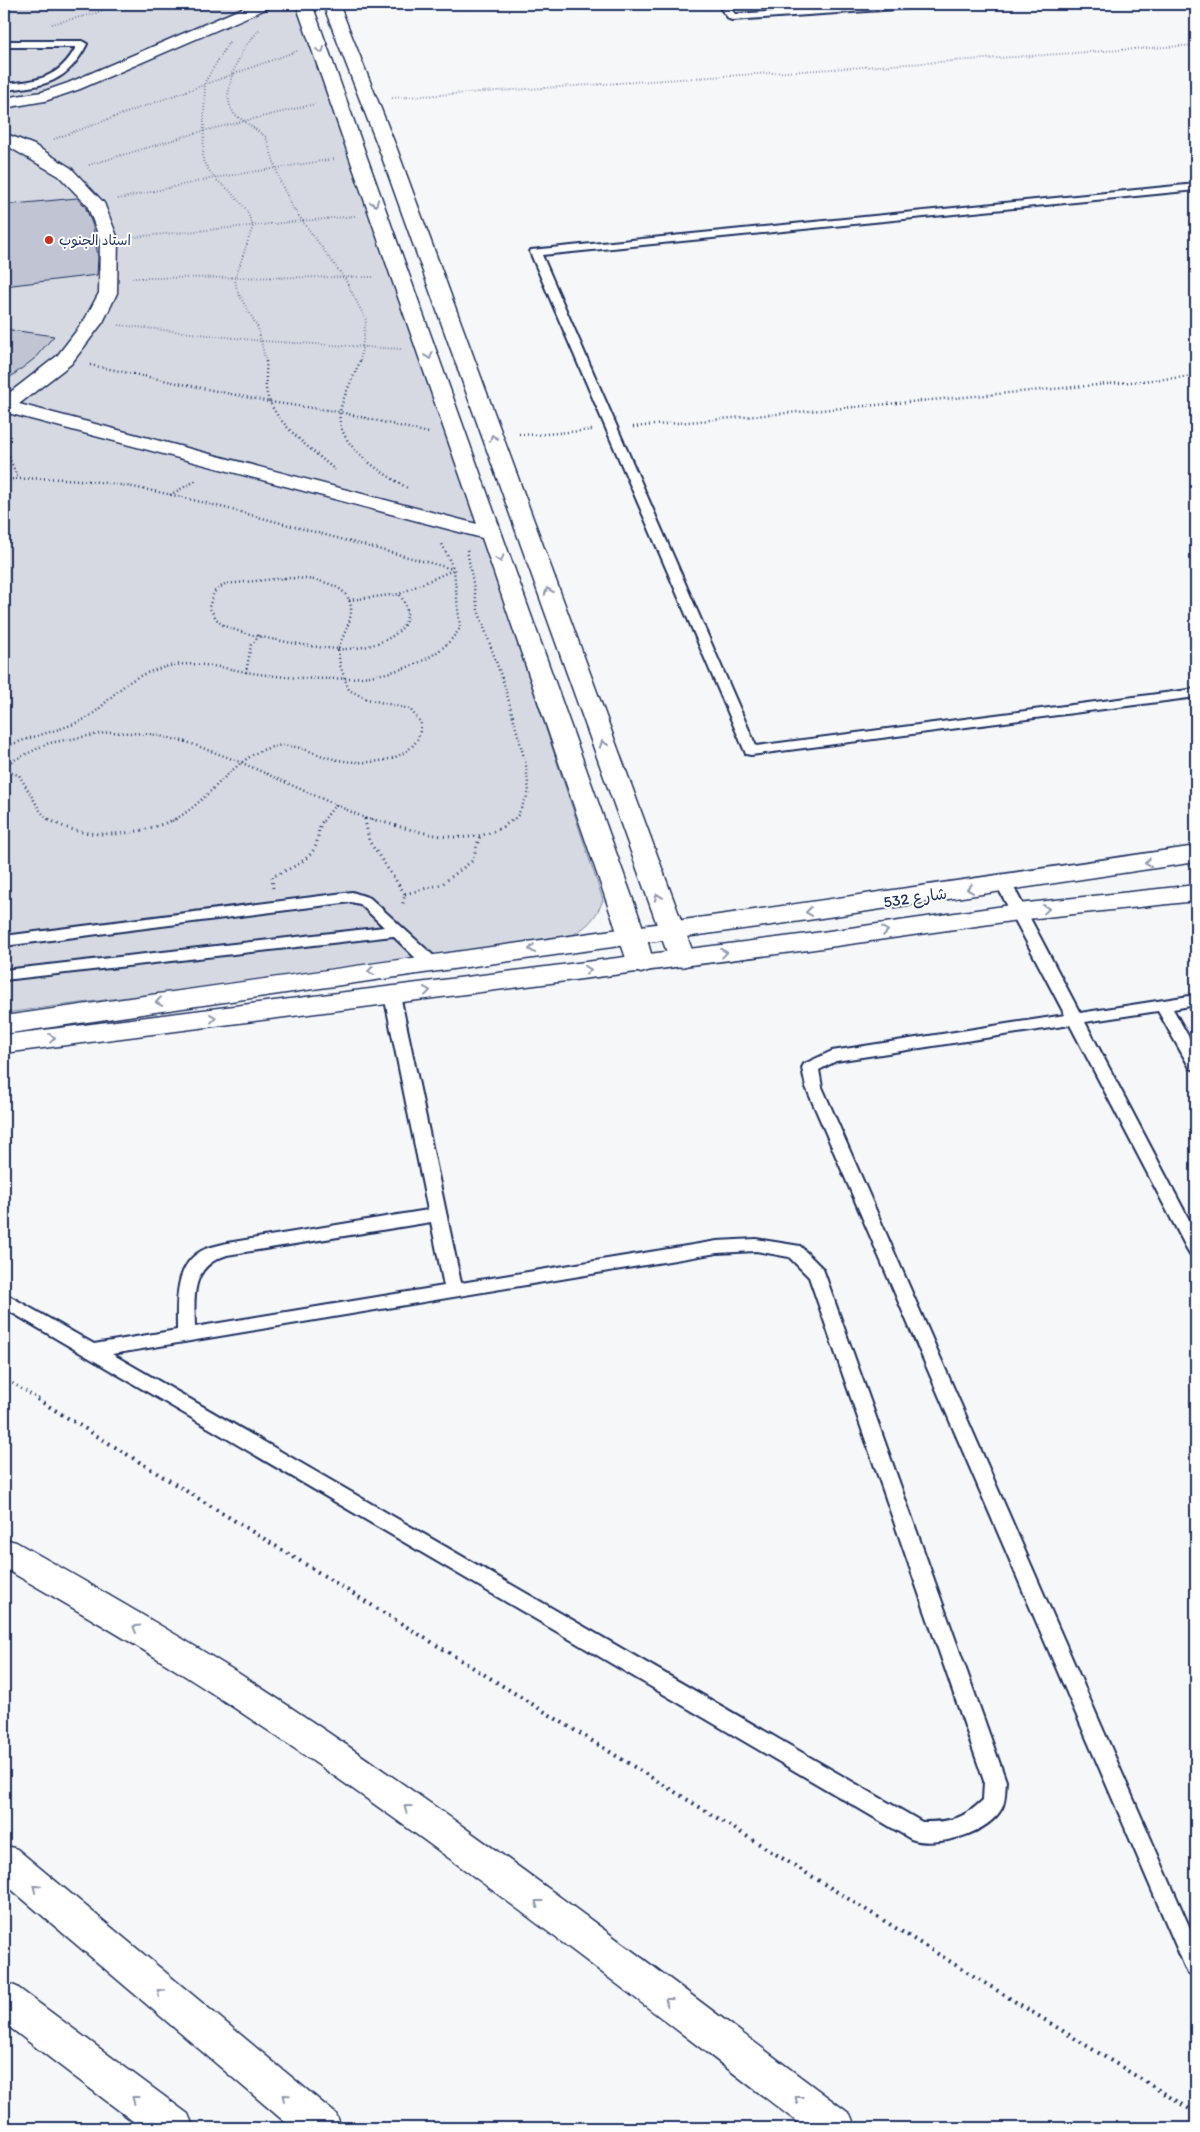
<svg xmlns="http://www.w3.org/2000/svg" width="1200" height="2132" font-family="Itim,'Playpen Sans Arabic',sans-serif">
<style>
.green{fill:#d6d9e2;stroke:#7884a0}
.building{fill:#c0c4d3;stroke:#1b2f5e}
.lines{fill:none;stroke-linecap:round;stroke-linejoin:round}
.lane-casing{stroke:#1b2f5e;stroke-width:4}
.street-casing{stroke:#1b2f5e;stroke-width:3}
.secondary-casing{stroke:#1b2f5e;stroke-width:3}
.highway-casing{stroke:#1b2f5e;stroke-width:3}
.path-far3{stroke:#1b2f5e;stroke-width:2;stroke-dasharray:0.5 2.5;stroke-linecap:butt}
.path-far2{stroke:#1b2f5e;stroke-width:2.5;stroke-dasharray:1 3;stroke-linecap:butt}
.path-far1{stroke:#1b2f5e;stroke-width:3;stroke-dasharray:1 4;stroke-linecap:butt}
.path{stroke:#1b2f5e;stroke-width:4;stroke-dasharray:2 5;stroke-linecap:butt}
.lane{fill:#fff;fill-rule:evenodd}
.street{fill:#fff;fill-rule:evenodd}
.secondary{fill:#fff;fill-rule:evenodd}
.highway{fill:#fff;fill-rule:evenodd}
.oneway{stroke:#8d97ae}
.poi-dot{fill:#c8321e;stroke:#fff;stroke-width:2}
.labels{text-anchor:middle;stroke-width:4;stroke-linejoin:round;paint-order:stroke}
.far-poi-label{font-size:14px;fill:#1b2f5e;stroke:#fff;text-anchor:start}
.street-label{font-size:16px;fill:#1b2f5e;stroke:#fff}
</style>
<rect width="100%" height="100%" fill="#f6f7f9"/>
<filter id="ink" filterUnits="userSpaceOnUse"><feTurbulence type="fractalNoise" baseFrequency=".02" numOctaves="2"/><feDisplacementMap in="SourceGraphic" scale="10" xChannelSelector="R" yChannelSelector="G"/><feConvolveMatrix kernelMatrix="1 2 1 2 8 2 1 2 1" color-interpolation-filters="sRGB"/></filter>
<g filter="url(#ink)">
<!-- green -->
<path class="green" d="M4 4H300L358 165 603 900C594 923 583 930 561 941L4 1013Z"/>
<!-- building -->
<g class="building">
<path d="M77 198 85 206 93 226 98 257 97 275 4 286V205Z"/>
<path d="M4 329 54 336 34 359 4 382Z"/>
</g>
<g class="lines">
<!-- lane casing -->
<g class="lane-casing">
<g id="lane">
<path d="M717 4H727L735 14 889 4H931L926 7 732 20 729 19Z"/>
<path d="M4 41H82L87 44C67 83 45 86 4 90V84C37 81 59 79 76 47H4Z"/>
<path d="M1196 184V190L542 255 756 746 1196 689V697L751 755 746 754 530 252 531 250Z"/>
<path d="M1004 879 1012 884 1080 1013 1196 995V1005L1173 1009 1196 1050V1070L1190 1068 1158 1011 1085 1022 1196 1233V1255L1190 1254 1187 1249 1070 1025 836 1061 819 1070 822 1087 1196 1942V1977L1188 1974 1185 1967 806 1087 802 1068 804 1064 832 1051 1065 1015 996 884Z"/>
<path d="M352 892 370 898 437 959 439 963 437 967H425L393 936 4 980V970L384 927 360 904 351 902 4 946V936Z"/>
<path d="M392 990 398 991 400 995 461 1283 717 1241 756 1239 794 1245 800 1246 823 1269 1006 1781C1005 1789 1006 1800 1002 1808 988 1834 937 1848 911 1839L4 1308V1293L94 1344 177 1330C177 1305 174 1269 198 1253 206 1247 217 1246 227 1243L428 1210 384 995 386 991ZM431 1222 444 1286 195 1327C194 1295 191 1266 227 1255ZM756 1251 789 1257 809 1277 984 1781 983 1800C962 1820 950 1822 922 1822L112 1354 717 1253Z"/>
</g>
</g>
<!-- street casing -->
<g class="street-casing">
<g id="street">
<path d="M252 4H273L270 7 80 89 45 101 4 108V98L42 92 68 83Z"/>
<path d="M296 4H312L646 936 654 964 650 970 641 973 632 970 628 964 482 538 4 412V397L57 356 84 321 99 293 100 239 87 205 59 176 4 144V133L34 145 71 168 104 203 118 239 117 293 103 322 71 364 19 404 477 524Z"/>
<path d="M323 4H339L397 149 695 958 691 964 682 967 673 964 669 958 379 149Z"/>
</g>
</g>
<!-- secondary casing -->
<g class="secondary-casing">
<g id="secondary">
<path d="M1196 846V862L808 920 431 972 4 1034V1016C401 959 799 905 1196 846Z"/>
<path d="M1196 885V901L1018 920 808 950 4 1053V1035L808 934 1018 904Z"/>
</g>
</g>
<!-- highway casing -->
<g class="highway-casing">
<g id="highway">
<path d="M4 1539 16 1542C90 1584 163 1626 235 1671 448 1808 648 1963 850 2114L856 2128H805C610 1979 416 1826 210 1692 143 1648 73 1608 4 1568Z"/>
<path d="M4 1845 17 1849 336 2114 342 2128H292L4 1883Z"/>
<path d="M4 1982 17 1987 188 2114 194 2128H142L4 2023Z"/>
</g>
</g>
<!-- path-far3 -->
<g class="path-far3">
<path d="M52 24 96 13 115 4"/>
<path d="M259 30 244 48 232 74 228 96 230 106 234 114 266 137 280 181 293 208 345 279 366 320 360 363"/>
<path d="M229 42 205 82 203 161 214 178 229 190 246 209 253 226 235 279 237 291 258 328 266 363"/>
<path d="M392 98 1196 45"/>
<path d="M54 139 297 51"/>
<path d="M89 165 203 131 315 104"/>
<path d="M118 199 214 178 335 159"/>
<path d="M133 237 355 216"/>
<path d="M132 278 375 277"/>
<path d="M119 325 262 341 401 349"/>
</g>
<!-- path-far2 -->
<g class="path-far2">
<path d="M266 361C267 371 265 379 266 388 269 420 313 450 335 470"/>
<path d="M360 361C354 377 343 395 340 412 335 447 385 474 409 489"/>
<path d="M90 365 270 402 340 412 429 433"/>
<path d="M633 427 1196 376"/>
<path d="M519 434 535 435 592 430"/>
<path d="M4 446 18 478"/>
<path d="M4 480C93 472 177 495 262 518 326 535 389 552 453 569"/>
<path d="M170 495 197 480"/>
<path d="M467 550 478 610 505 687 526 765 529 792 518 815 512 821"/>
<path d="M285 578C306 578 353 580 351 612 350 625 342 637 338 649 317 648 235 635 220 623 216 619 212 612 209 607L214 592 225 584Z"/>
<path d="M349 600 399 594 453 570"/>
<path d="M338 649C368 651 429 633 399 594"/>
<path d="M246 673 251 645 260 635"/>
<path d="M4 748C29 736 57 732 83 720 99 712 109 697 124 686 136 676 153 670 169 666 198 660 230 670 259 674 320 682 423 687 460 628L454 570 442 544"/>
<path d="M4 765 49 743 110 732 151 734 187 742 240 762 365 818 376 821"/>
<path d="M4 771 19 775 41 812 50 821"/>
<path d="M365 818V821"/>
<path d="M172 821C209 802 231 760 268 748 294 740 311 754 334 759 360 765 404 765 418 738 420 734 420 728 421 723L410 709 367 699 349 690 340 665 338 649"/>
<path d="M323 821 336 804"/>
</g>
<!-- path-far1 -->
<g class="path-far1">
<path d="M49 819C84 842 138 836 175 819"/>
<path d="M365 819 369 841 405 894 402 907"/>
<path d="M371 819C416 830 474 854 513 819"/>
<path d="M273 888 272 877C288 869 313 861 317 841 319 833 318 827 324 819"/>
<path d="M405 894 442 884 472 861 480 836"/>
<path d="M4 1378 40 1400"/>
</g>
<!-- path -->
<path class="path" d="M37 1399 1196 2113"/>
<!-- lane -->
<use href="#lane" class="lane"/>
<!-- street -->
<use href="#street" class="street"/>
<!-- secondary -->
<use href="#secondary" class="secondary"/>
<!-- highway -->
<use href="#highway" class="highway"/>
</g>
<!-- one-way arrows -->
<defs><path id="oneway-chevron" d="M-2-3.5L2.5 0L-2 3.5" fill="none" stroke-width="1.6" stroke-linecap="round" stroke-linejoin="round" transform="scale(1.25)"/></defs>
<g class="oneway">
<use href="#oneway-chevron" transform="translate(321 50) rotate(71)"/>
<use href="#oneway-chevron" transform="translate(375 203) rotate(70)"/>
<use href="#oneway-chevron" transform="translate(429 356) rotate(71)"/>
<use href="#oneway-chevron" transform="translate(493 438) rotate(-110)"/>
<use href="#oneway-chevron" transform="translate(500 559) rotate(71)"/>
<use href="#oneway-chevron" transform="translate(548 591) rotate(-110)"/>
<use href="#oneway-chevron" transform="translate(603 744) rotate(-110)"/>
<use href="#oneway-chevron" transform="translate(1148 863) rotate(172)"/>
<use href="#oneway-chevron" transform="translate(970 889) rotate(172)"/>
<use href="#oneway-chevron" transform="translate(658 897) rotate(-110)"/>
<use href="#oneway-chevron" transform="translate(1046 909) rotate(-6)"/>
<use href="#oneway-chevron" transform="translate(809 912) rotate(172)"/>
<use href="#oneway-chevron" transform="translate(885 931) rotate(-8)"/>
<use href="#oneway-chevron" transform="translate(532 949) rotate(172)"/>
<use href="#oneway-chevron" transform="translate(724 953) rotate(-7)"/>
<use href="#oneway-chevron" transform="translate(588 970) rotate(-7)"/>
<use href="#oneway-chevron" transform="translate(371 971) rotate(172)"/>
<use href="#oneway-chevron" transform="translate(427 991) rotate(-7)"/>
<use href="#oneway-chevron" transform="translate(159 1002) rotate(172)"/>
<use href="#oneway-chevron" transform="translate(213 1018) rotate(-7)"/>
<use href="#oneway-chevron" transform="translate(52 1038) rotate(-7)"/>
<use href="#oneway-chevron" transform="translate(136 1628) rotate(-150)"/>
<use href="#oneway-chevron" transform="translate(407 1808) rotate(-144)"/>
<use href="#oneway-chevron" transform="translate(36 1888) rotate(-140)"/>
<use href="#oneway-chevron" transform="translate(538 1903) rotate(-143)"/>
<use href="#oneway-chevron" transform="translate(160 1992) rotate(-140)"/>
<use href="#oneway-chevron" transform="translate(668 2001) rotate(-143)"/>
<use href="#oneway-chevron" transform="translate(285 2097) rotate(-140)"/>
<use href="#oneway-chevron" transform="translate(135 2099) rotate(-143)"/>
<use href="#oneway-chevron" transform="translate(798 2099) rotate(-143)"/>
</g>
</g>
<!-- markers -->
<circle class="poi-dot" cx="49" cy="240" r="5"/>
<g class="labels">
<!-- far-poi labels -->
<g class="far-poi-label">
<text x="59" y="245">استاد الجنوب</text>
</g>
<!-- street labels -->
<g class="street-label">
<text transform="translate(915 897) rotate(-8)" y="6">شارع 532</text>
</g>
</g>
<!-- margin -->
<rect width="1200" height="2132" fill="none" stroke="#fff" stroke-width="20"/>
<rect x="10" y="10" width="1180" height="2112" fill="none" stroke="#1b2f5e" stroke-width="2" filter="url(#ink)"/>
</svg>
